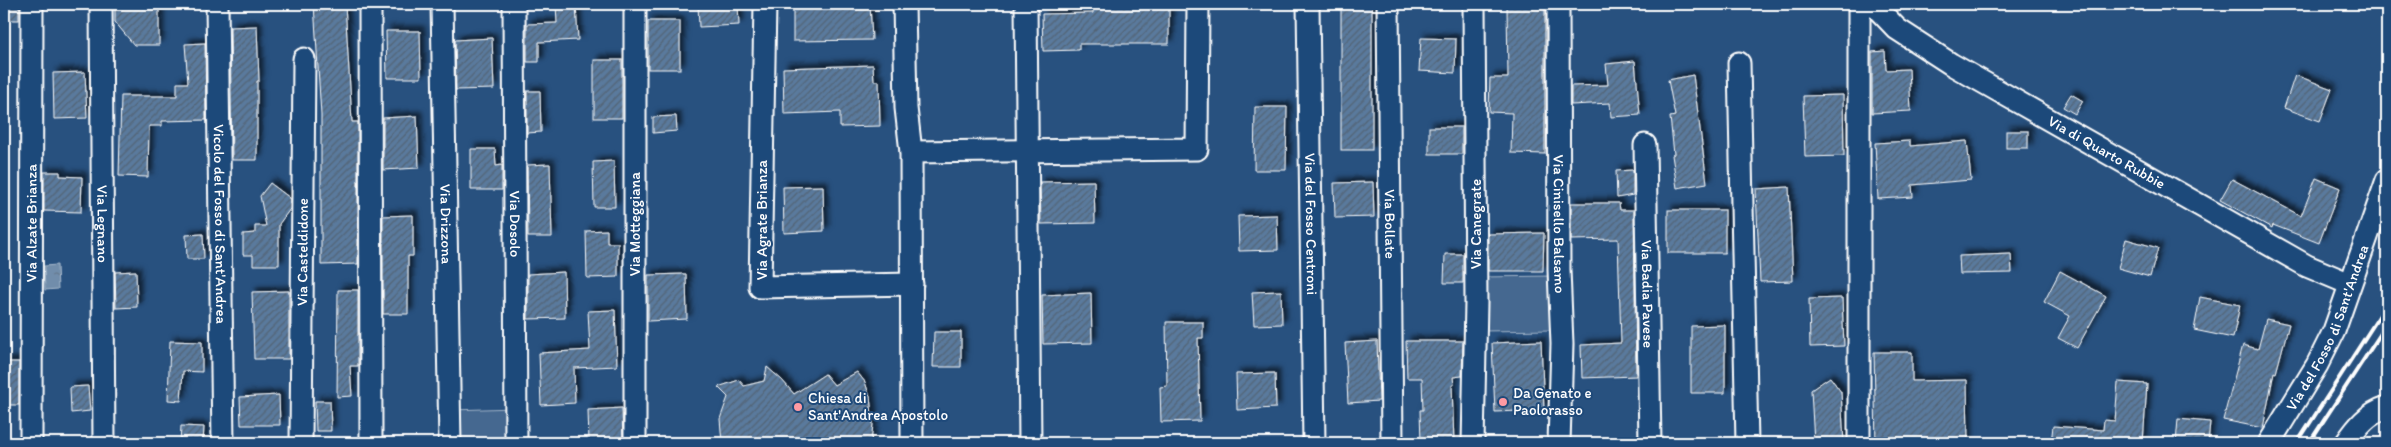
<svg xmlns="http://www.w3.org/2000/svg" width="2391" height="447" font-family="Itim,sans-serif">
<style>
.park{fill:#446890;stroke:#a2b4c8}
.water{fill:url(#water-ripples);stroke:#aabbcd}
.building{fill:url(#building-hatch);stroke:#fff;filter:url(#shadow)}
.lines{fill:none;stroke-linecap:round;stroke-linejoin:round}
.minor-casing{stroke:#fff;stroke-width:25}
.minor{stroke:#1f4a7a;stroke-width:21}
.rail{stroke:#fff;stroke-width:4}
.poi-dot{fill:#ff9aa2;stroke:#1f4a7a;stroke-width:2}
.labels{text-anchor:middle;stroke-width:4;stroke-linejoin:round;paint-order:stroke}
.street-label{font-size:15px;fill:#fff;stroke:#1f4a7a}
.poi-label{font-size:15px;fill:#fff;stroke:#1f4a7a;text-anchor:start}
</style>
<defs>
<pattern id="water-ripples" width="26" height="14" patternUnits="userSpaceOnUse" patternTransform="scale(1.25)"><rect width="26" height="14" fill="#718dab"/><path d="M2 4q2-2 4 0t4 0M15 11q2-2 4 0t4 0" fill="none" stroke="#64768a"/></pattern>
<pattern id="building-hatch" width="6" height="6" patternUnits="userSpaceOnUse" patternTransform="scale(1.25)"><rect width="6" height="6" fill="#5a7a9d"/><path d="M-1 1l2-2M0 6l6-6M5 7l2-2" fill="none" stroke="#536374"/></pattern>
<filter id="shadow"><feDropShadow dx="4.5" dy="-4.5" stdDeviation="2.5" flood-color="#0009"/></filter>
</defs>
<rect width="100%" height="100%" fill="#28517f"/>
<filter id="ink" filterUnits="userSpaceOnUse"><feTurbulence type="fractalNoise" baseFrequency=".02" numOctaves="2"/><feDisplacementMap in="SourceGraphic" scale="10" xChannelSelector="R" yChannelSelector="G"/><feConvolveMatrix kernelMatrix="1 2 1 2 8 2 1 2 1" color-interpolation-filters="sRGB"/></filter>
<g filter="url(#ink)">
<!-- park -->
<g class="park">
<path d="M1553 276 1554 330 1483 331 1482 277Z"/>
<path d="M515 408 516 443H453L452 410Z"/>
</g>
<!-- water -->
<path class="water" d="M57 265 58 289 45 290 44 266Z"/>
<!-- building -->
<g class="building">
<rect x="4" y="4" width="15" height="16"/>
<path d="M115 4H159V45H134L115 22Z"/>
<path d="M314 4H345L352 122H358V264L321 265V115Z"/>
<path d="M556 4H576L578 40 539 42V62H527V24L557 23Z"/>
<path d="M698 4H738L739 25 699 27Z"/>
<path d="M793 4H870L872 40 793 41Z"/>
<path d="M1093 4H1169V44H1079V50L1043 51 1042 14 1093 13Z"/>
<rect x="1341" y="4" width="31" height="146"/>
<path d="M1507 6H1545V154L1511 153 1512 113 1489 112 1490 78H1508Z"/>
<rect x="648" y="21" width="32" height="48"/>
<path d="M257 26 259 81H257V160H232L230 27Z"/>
<path d="M386 31H420L421 78H387Z"/>
<path d="M492 38 494 89 456 90 455 40Z"/>
<path d="M1421 38 1456 39 1455 73 1419 71Z"/>
<path d="M205 43 206 120 162 121V126H149L148 177 119 176 121 96H177V83H188L185 44Z"/>
<path d="M1885 51 1886 70 1909 69 1911 111 1872 113V52Z"/>
<rect x="594" y="60" width="28" height="58"/>
<path d="M1635 61 1640 115 1611 117 1610 103 1571 105V86L1608 85 1606 64Z"/>
<path d="M873 65 874 81H879L880 126 840 127V112L784 114 783 68Z"/>
<path d="M85 72 87 118 54 119 53 73Z"/>
<path d="M1693 75 1707 183 1677 188 1672 155 1674 154 1670 117 1675 116 1668 80Z"/>
<path d="M2295 75 2332 89 2320 121 2284 108Z"/>
<path d="M527 91H540L541 132 527 133Z"/>
<path d="M2071 94 2083 101 2075 114 2063 107Z"/>
<path d="M1843 95 1844 156 1805 157 1803 96Z"/>
<path d="M1255 107H1287L1286 170H1254Z"/>
<path d="M417 116 419 168 383 170V118Z"/>
<path d="M676 116 677 131 653 133V117Z"/>
<rect x="1429" y="127" width="33" height="27"/>
<rect x="2006" y="131" width="22" height="17"/>
<path d="M1910 141V146L1967 141 1971 180 1912 185 1913 197 1878 199 1875 143Z"/>
<path d="M471 149H495L496 166 502 165V190H471Z"/>
<path d="M614 161 615 207H594L593 162Z"/>
<path d="M550 164 552 237H528L527 165Z"/>
<path d="M1633 170V195L1617 198 1616 171Z"/>
<path d="M44 172H60V176L82 177 81 212 44 211Z"/>
<path d="M2316 178 2340 188 2319 243 2273 225 2272 228 2220 200 2232 179 2301 216Z"/>
<path d="M1094 181 1095 223 1041 224 1040 182Z"/>
<path d="M1373 182 1374 217 1335 218 1334 183Z"/>
<path d="M270 183 290 198V209L279 224V265H253V255H243V234L255 233V226H266L260 196Z"/>
<path d="M823 186 824 231 784 233 783 187Z"/>
<path d="M1789 187 1793 281 1760 282 1756 189Z"/>
<path d="M1571 203H1619L1620 210H1634L1636 376 1582 378 1581 345 1621 343 1618 239 1571 240Z"/>
<rect x="1668" y="210" width="57" height="43"/>
<path d="M413 215V256H408V314H383V216Z"/>
<path d="M1277 215 1278 250 1239 251 1238 216Z"/>
<path d="M607 230V243H618V277L587 278 586 231Z"/>
<path d="M1544 233 1543 271H1488V234Z"/>
<path d="M203 234 204 259H187L186 235Z"/>
<path d="M2126 239 2158 248 2150 277 2118 268Z"/>
<path d="M1445 254H1463V283H1444Z"/>
<path d="M2011 254 2012 273 1960 274 1959 256Z"/>
<path d="M136 271 137 307 116 308 115 272Z"/>
<path d="M2060 271 2106 296 2077 348 2058 338 2070 316 2044 302Z"/>
<path d="M564 272 565 318 528 319V274Z"/>
<path d="M686 274 687 319 648 321V275Z"/>
<path d="M338 290H358V366H350L352 396 337 397Z"/>
<path d="M289 291V359H254L252 292Z"/>
<path d="M1281 291 1282 324 1254 325 1252 292Z"/>
<path d="M1091 293 1092 343 1043 344 1042 295Z"/>
<path d="M2200 297 2240 305 2233 338 2194 330Z"/>
<path d="M1842 298 1844 346 1810 347 1809 299Z"/>
<path d="M615 310 617 366 574 368 575 403 541 405 539 353 590 350 588 311Z"/>
<path d="M2266 319 2289 324 2276 373 2274 372 2263 428 2223 420 2243 345 2258 349Z"/>
<path d="M1166 322H1203V338H1198L1200 421 1161 422 1160 387 1167 386Z"/>
<path d="M1725 325V393H1691V326Z"/>
<path d="M934 332H961V367H933Z"/>
<path d="M170 341 202 342V372L183 371 181 401 168 400Z"/>
<path d="M1377 341 1379 401 1348 403 1345 343Z"/>
<path d="M1406 341H1463L1462 376 1453 377 1454 385H1452L1454 443H1421L1420 410H1423L1422 378H1407Z"/>
<path d="M1541 341 1544 410 1495 412 1492 343Z"/>
<path d="M1874 352H1912V381L1967 380 1968 443H1876Z"/>
<rect x="4" y="362" width="15" height="43"/>
<path d="M767 367 782 380 794 394 825 374 834 385 857 372 865 382 870 397 873 424 871 443H722L720 419 728 397 718 387 739 380 744 386 764 381Z"/>
<path d="M1275 373 1276 408 1237 410 1236 374Z"/>
<path d="M1830 377 1841 392 1844 443H1814L1811 390Z"/>
<path d="M2118 382 2147 384 2143 443H2051L2053 426 2103 430 2104 420 2115 421Z"/>
<path d="M88 386 90 411 71 413 70 387Z"/>
<path d="M279 395 280 425H241L240 397Z"/>
<path d="M315 401H330L331 431H316Z"/>
<path d="M622 408 623 443H589L588 410Z"/>
<path d="M2178 419 2210 422 2208 443H2176Z"/>
<path d="M181 426 204 427 203 443H180Z"/>
</g>
<g class="lines">
<!-- minor casing -->
<g class="minor-casing">
<g id="minor">
<path id="s1" d="M101 4 104 443"/>
<path id="s2" d="M217 4 223 443"/>
<path d="M370 4 371 443"/>
<path id="s3" d="M442 4 450 443"/>
<path id="s4" d="M514 4 516 443"/>
<path d="M635 4V443"/>
<path d="M765 4 760 287 912 284"/>
<path d="M904 4 906 108 911 152 1197 149 1198 4"/>
<path d="M1026 4 1030 443"/>
<path id="s5" d="M1308 4 1314 443"/>
<path id="s6" d="M1388 4 1392 443"/>
<path id="s7" d="M1558 4 1559 270 1562 344 1559 443"/>
<path d="M1859 4V443"/>
<path id="s8" d="M1873 4 1897 29 1951 64 2307 266 2350 284"/>
<path d="M1739 63 1747 443"/>
<path id="s9" d="M1645 145 1650 443"/>
<path d="M911 152 912 443"/>
<path id="s10" d="M31 443 32 4"/>
<path id="s11" d="M301 443 304 59"/>
<path d="M1473 443 1476 303 1474 4"/>
<path id="s12" d="M2269 443 2317 365 2334 331 2387 180"/>
<path d="M2346 443C2357 427 2368 413 2387 407"/>
</g>
</g>
<!-- minor -->
<use href="#minor" class="minor"/>
<!-- rail -->
<g class="rail">
<path d="M2297 443 2387 304"/>
<path d="M2309 443 2387 324"/>
</g>
</g>
</g>
<!-- markers -->
<g class="poi-dot">
<circle cx="1503" cy="402" r="5"/>
<circle cx="798" cy="407" r="5"/>
</g>
<g class="labels">
<!-- street labels -->
<g class="street-label">
<text dy="5" stroke="none"><textPath href="#s8" startOffset="278">Via di Quarto Rubbie</textPath></text>
<text transform="translate(762 220) rotate(-90)" y="5">Via Agrate Brianza</text>
<text dy="5" stroke="none"><textPath href="#s2" startOffset="220">Vicolo del Fosso di Sant'Andrea</textPath></text>
<text dy="5" stroke="none"><textPath href="#s10" startOffset="220">Via Alzate Brianza</textPath></text>
<text dy="5" stroke="none"><textPath href="#s1" startOffset="220">Via Legnano</textPath></text>
<text dy="5" stroke="none"><textPath href="#s3" startOffset="220">Via Drizzona</textPath></text>
<text dy="5" stroke="none"><textPath href="#s4" startOffset="220">Via Dosolo</textPath></text>
<text transform="translate(635 224) rotate(-90)" y="5">Via Motteggiana</text>
<text dy="5" stroke="none"><textPath href="#s5" startOffset="220">Via del Fosso Centroni</textPath></text>
<text dy="5" stroke="none"><textPath href="#s6" startOffset="220">Via Bollate</textPath></text>
<text transform="translate(1476 224) rotate(-90)" y="5">Via Canegrate</text>
<text dy="5" stroke="none"><textPath href="#s7" startOffset="220">Via Cinisello Balsamo</textPath></text>
<text dy="5" stroke="none"><textPath href="#s11" startOffset="191">Via Casteldidone</textPath></text>
<text dy="5" stroke="none"><textPath href="#s9" startOffset="149">Via Badia Pavese</textPath></text>
<text dy="5" stroke="none"><textPath href="#s12" startOffset="130">Via del Fosso di Sant'Andrea</textPath></text>
</g>
<!-- poi labels -->
<g class="poi-label">
<text x="1513" y="398">Da Genato e<tspan x="1513" dy="17">Paolorasso</tspan></text>
<text x="808" y="403">Chiesa di<tspan x="808" dy="17">Sant'Andrea Apostolo</tspan></text>
</g>
</g>
<!-- margin -->
<rect width="2391" height="447" fill="none" stroke="#1f4a7a" stroke-width="20"/>
<rect x="10" y="10" width="2371" height="427" fill="none" stroke="#fff" stroke-width="2" filter="url(#ink)"/>
</svg>
